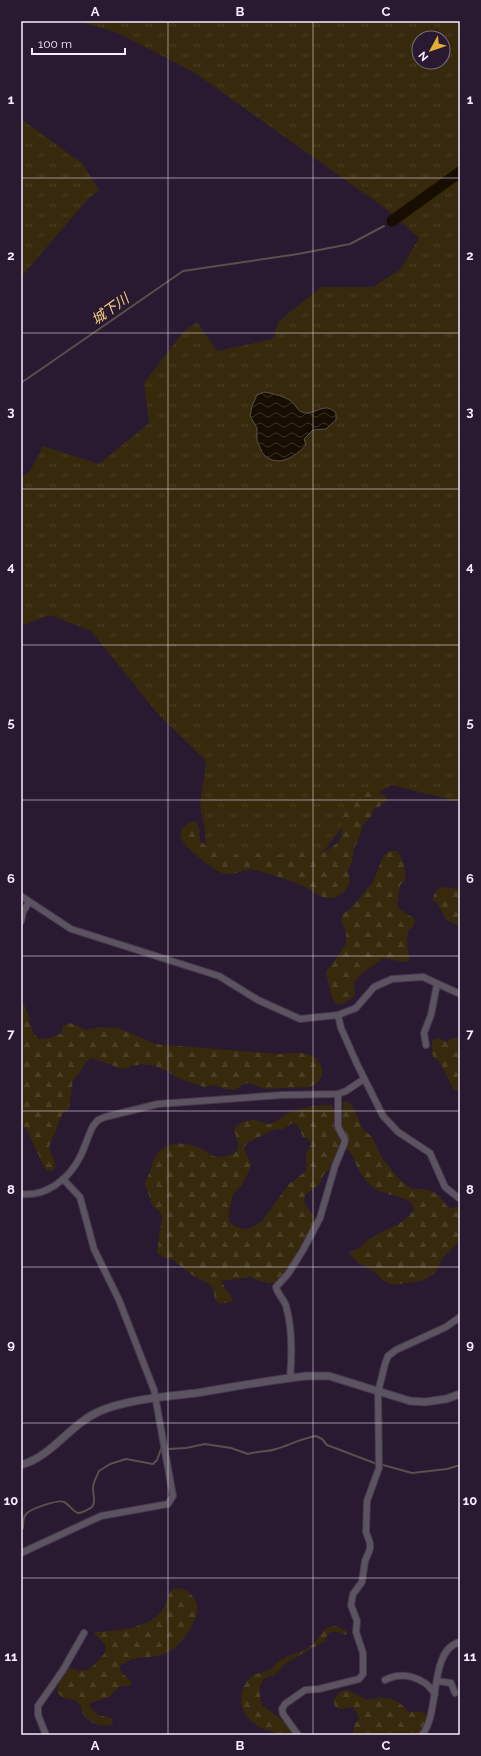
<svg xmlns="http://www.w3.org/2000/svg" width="481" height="1756" font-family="Raleway,'Noto Sans JP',sans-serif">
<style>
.grass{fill:url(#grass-tufts);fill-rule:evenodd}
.forest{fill:url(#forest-firs);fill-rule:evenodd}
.water{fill:url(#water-waves);stroke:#5a504c}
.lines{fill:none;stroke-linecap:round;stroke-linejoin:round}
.stream{stroke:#5a504c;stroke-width:2}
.river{stroke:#170d00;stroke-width:11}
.minor-casing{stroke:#46374e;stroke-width:8}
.tertiary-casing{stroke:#46374e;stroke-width:9}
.minor{stroke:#5c5360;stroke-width:6}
.tertiary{stroke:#5c5360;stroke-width:7}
.grid{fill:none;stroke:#f8edfe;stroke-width:1;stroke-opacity:0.55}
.labels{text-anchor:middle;stroke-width:3.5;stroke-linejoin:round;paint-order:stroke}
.water-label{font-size:14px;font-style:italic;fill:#f9d181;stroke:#291931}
.neatline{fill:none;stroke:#f8edfe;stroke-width:1.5}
.grid-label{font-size:13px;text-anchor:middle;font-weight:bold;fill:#f8edfe}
</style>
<defs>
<pattern id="grass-tufts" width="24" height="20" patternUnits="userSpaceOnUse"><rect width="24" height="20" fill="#36290c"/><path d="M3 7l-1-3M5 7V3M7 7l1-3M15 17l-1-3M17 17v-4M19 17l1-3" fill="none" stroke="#4a3e24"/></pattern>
<pattern id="forest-firs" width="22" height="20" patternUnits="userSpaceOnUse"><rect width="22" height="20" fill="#36290c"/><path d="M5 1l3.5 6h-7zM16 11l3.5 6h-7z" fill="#4a3e24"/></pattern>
<pattern id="water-waves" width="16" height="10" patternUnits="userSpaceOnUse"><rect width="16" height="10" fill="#170d00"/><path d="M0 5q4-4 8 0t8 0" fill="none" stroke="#3a3126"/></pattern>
</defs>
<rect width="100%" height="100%" fill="#291931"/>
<!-- grass -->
<g class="grass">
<path d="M77 21H460V802L391 785 359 806 311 867 207 854 204 824 200 807 206 761 157 713 91 631 50 615 21 626V478L30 471 43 446 99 464 149 423 144 383 184 331 197 322 217 351 273 339 278 322 321 287H373L401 269 419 238 386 209 195 73 116 32ZM419 38H443V62H419Z"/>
<path d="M21 119 82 163 99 190 88 199 21 277Z"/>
</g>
<!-- forest -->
<g class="forest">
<path d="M373 785 374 792 378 794 385 795 387 800 379 807 374 808 372 815 362 826 361 833 354 849 352 861 348 870C350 878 351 886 344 892 325 908 314 889 296 883 282 878 268 874 255 870 244 867 233 878 222 873 213 870 184 847 181 838 178 829 187 823 194 821 201 825 200 834 199 841L214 849 243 856 255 853 289 856 298 851 319 855C326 851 338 845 341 837 343 831 341 827 341 821 340 807 360 788 373 785Z"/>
<path d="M390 851H397C405 860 405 870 405 881L400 885 397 907 415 919 414 926 408 931 407 946 410 961 404 962 384 958 360 975 354 984 355 996 343 1004H337L332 998 326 972 346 944V932L341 921 343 914 352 907 372 883 384 855Z"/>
<path d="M441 887 460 889V927L445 919C444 912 439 909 437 902L432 901 435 892Z"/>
<path d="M21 1002C33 1015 26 1027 39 1039L50 1038 62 1033 63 1026 69 1023 76 1025 85 1030 101 1027 118 1028 156 1044 279 1054C289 1053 301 1052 310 1055 325 1060 328 1082 309 1087L265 1089 249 1083 243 1084 236 1090 224 1089 215 1085 204 1087 180 1079 165 1070 154 1066 141 1064 122 1069 92 1058C84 1061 82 1073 73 1080L69 1108 62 1115 49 1147 56 1166 53 1171H46L28 1132 21 1123Z"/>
<path d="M438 1038 447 1042 452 1038H460V1091L454 1090 439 1061 434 1058 432 1053V1040Z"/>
<path d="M345 1101 352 1105 363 1129 372 1137 382 1158 399 1179 412 1189C421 1188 433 1189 440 1197 448 1205 445 1211 460 1206V1240L441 1260 439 1267 433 1274 422 1281 392 1285 382 1280 375 1272 358 1263 350 1254V1251C360 1250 361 1245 368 1240 385 1228 401 1227 414 1210L411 1202C401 1196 389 1195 379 1191 364 1184 356 1165 350 1151L346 1149 344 1151 341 1158 324 1174 319 1185 305 1195 304 1202 314 1217 312 1229 295 1270 289 1278 273 1283 262 1282 250 1277 222 1281C224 1290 231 1293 233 1301L220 1304 215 1300 213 1288 209 1284 192 1275 173 1260 163 1257 157 1253 162 1217 160 1212 152 1205 145 1183C150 1174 151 1163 157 1154 168 1140 188 1142 203 1149 206 1151 210 1155 213 1156 222 1158 230 1156 237 1151L238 1143 234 1129C238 1122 250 1118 258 1121 261 1121 264 1123 267 1124 275 1124 282 1116 289 1113 302 1107 319 1105 332 1105L333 1110C337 1112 339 1114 343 1111V1102ZM292 1123 297 1124 303 1137 308 1139 311 1144 306 1153V1171L289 1184 262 1221 251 1228 243 1229 235 1226 230 1223 228 1217 233 1194 242 1185 250 1169 251 1163 244 1149 247 1142C260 1139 269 1128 283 1129Z"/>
<path d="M181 1588C188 1591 196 1597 197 1605 200 1618 182 1645 170 1651 159 1658 147 1656 134 1659 129 1660 125 1663 120 1666L121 1672 132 1682 131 1685 119 1687 109 1697 90 1703 89 1706 98 1715 112 1718 113 1723 111 1725C98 1728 81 1720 81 1706 72 1695 65 1703 57 1692 58 1684 61 1674 68 1668 72 1668 76 1670 81 1671 91 1671 100 1659 106 1651L105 1644 95 1635V1632C116 1631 147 1629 162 1611 167 1604 167 1596 172 1589Z"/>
<path d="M336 1626 346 1631 347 1634 344 1635C336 1630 327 1630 325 1641L286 1663 273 1676C257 1676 259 1693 262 1705L289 1725 297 1735H277C272 1730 269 1731 263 1729 255 1725 245 1717 242 1707 240 1698 242 1686 249 1679 254 1673 262 1673 269 1670 274 1668 275 1663 280 1660 290 1654 304 1652 313 1644 323 1636 320 1627 336 1626Z"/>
<path d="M347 1690 357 1694 366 1700C386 1695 395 1697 409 1712 418 1712 424 1710 429 1719L420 1735H352L355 1724 359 1718 356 1711 352 1707 339 1709 335 1706 333 1700 340 1692Z"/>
</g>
<!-- water -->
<path class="water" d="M264 392C274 394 286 396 293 403 296 406 298 411 302 412 314 417 324 400 336 413V420L326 429 313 430 304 439 306 445C295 457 278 468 264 455 261 452 260 446 257 441V428L250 416 252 406 257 395Z"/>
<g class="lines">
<!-- stream -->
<g class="stream">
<path d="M21 383 183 271 298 254 350 244 384 226"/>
<path d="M168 1449 186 1448 205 1444 231 1448 248 1454C258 1451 267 1452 276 1449 290 1445 302 1438 316 1436L322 1439 327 1445 377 1464"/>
<path d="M383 1465 412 1473 447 1469 460 1465"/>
<path d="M21 1529 23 1528C23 1522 23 1517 27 1513 31 1509 58 1499 64 1502 69 1504 73 1512 78 1513 81 1513 90 1509 92 1507 96 1503 93 1493 93 1488 93 1482 97 1476 99 1471L110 1464 126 1459 153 1464 157 1460 161 1449"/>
</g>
<!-- river -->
<path class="river" d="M392 221 460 172"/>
<!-- minor casing -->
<g class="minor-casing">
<g id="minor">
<path d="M21 896 71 929 219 976 258 1000 300 1019 338 1015 356 1008 374 987 392 979 423 977 460 994"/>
<path d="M21 921 23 912 29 902"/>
<path d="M338 1015 341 1028 357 1064 383 1116 398 1132 430 1153 445 1187 460 1199"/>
<path d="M426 1045 424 1033 431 1015 437 984"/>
<path d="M21 1194C46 1197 69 1179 80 1157 85 1147 88 1136 93 1126L98 1120 105 1117 158 1104 282 1095 338 1094 346 1091 364 1079"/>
<path d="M290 1378C292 1356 292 1327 286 1306 284 1299 278 1295 276 1287L288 1274 303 1250 320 1218 335 1166 344 1144 345 1140 338 1127V1094"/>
<path d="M21 1553 101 1516 168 1504 173 1496 154 1390 119 1300 94 1249 80 1197 63 1179"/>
<path d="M385 1680C397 1673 412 1675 423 1682 428 1684 432 1690 435 1694"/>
<path d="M437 1681 451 1683 455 1693"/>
<path d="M46 1735 38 1715V1706L63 1670 84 1633"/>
<path d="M298 1735 283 1714 282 1709 285 1704 305 1690 319 1689 359 1679 363 1674V1653L356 1632 357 1621 351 1605 353 1594 362 1582 365 1561 370 1549V1543L366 1532 367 1501 379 1468 378 1392 385 1364 388 1356 396 1350 446 1327 460 1317"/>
<path d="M422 1735C441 1712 428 1650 460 1642"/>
</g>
</g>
<!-- tertiary casing -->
<g class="tertiary-casing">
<path id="tertiary" d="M21 1465C53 1456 70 1424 100 1411 129 1399 164 1397 196 1393 233 1387 269 1380 307 1376H329L410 1401 425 1402 446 1399 460 1394"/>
</g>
<!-- minor -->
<use href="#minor" class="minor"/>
<!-- tertiary -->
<use href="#tertiary" class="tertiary"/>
</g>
<!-- grid -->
<path class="grid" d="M168 21V1735M313 21V1735M21 178H460M21 333H460M21 489H460M21 645H460M21 800H460M21 956H460M21 1111H460M21 1267H460M21 1423H460M21 1578H460"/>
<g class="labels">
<!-- water labels -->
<g class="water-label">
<text transform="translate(110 309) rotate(-35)" y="5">城下川</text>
</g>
</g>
<!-- border -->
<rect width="481" height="1756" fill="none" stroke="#291931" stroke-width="44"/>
<!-- north arrow -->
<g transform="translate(431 50) rotate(230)"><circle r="19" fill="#291931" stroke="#7c6e83"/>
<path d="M0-3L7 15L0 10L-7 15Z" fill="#e3ae35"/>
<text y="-6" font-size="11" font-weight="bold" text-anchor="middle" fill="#f8edfe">N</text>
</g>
<!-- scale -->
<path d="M32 48v6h93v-6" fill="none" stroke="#f8edfe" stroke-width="2"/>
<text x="38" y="48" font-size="12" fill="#f8edfe" stroke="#291931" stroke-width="3" paint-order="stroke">100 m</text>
<rect x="22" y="22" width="437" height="1712" class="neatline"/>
<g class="grid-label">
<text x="95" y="16">A</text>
<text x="240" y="16">B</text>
<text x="386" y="16">C</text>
<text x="11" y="104">1</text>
<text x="470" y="104">1</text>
<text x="11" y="260">2</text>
<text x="470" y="260">2</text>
<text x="11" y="416">3</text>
<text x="470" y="416">3</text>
<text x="11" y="571">4</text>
<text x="470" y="571">4</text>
<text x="11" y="727">5</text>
<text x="470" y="727">5</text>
<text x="11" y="883">6</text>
<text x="470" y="883">6</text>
<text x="11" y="1038">7</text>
<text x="470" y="1038">7</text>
<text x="11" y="1194">8</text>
<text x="470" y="1194">8</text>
<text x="11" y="1349">9</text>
<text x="470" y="1349">9</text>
<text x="11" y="1505">10</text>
<text x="470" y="1505">10</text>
<text x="11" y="1661">11</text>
<text x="470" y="1661">11</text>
<text x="95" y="1750">A</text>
<text x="240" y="1750">B</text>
<text x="386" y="1750">C</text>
</g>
</svg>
